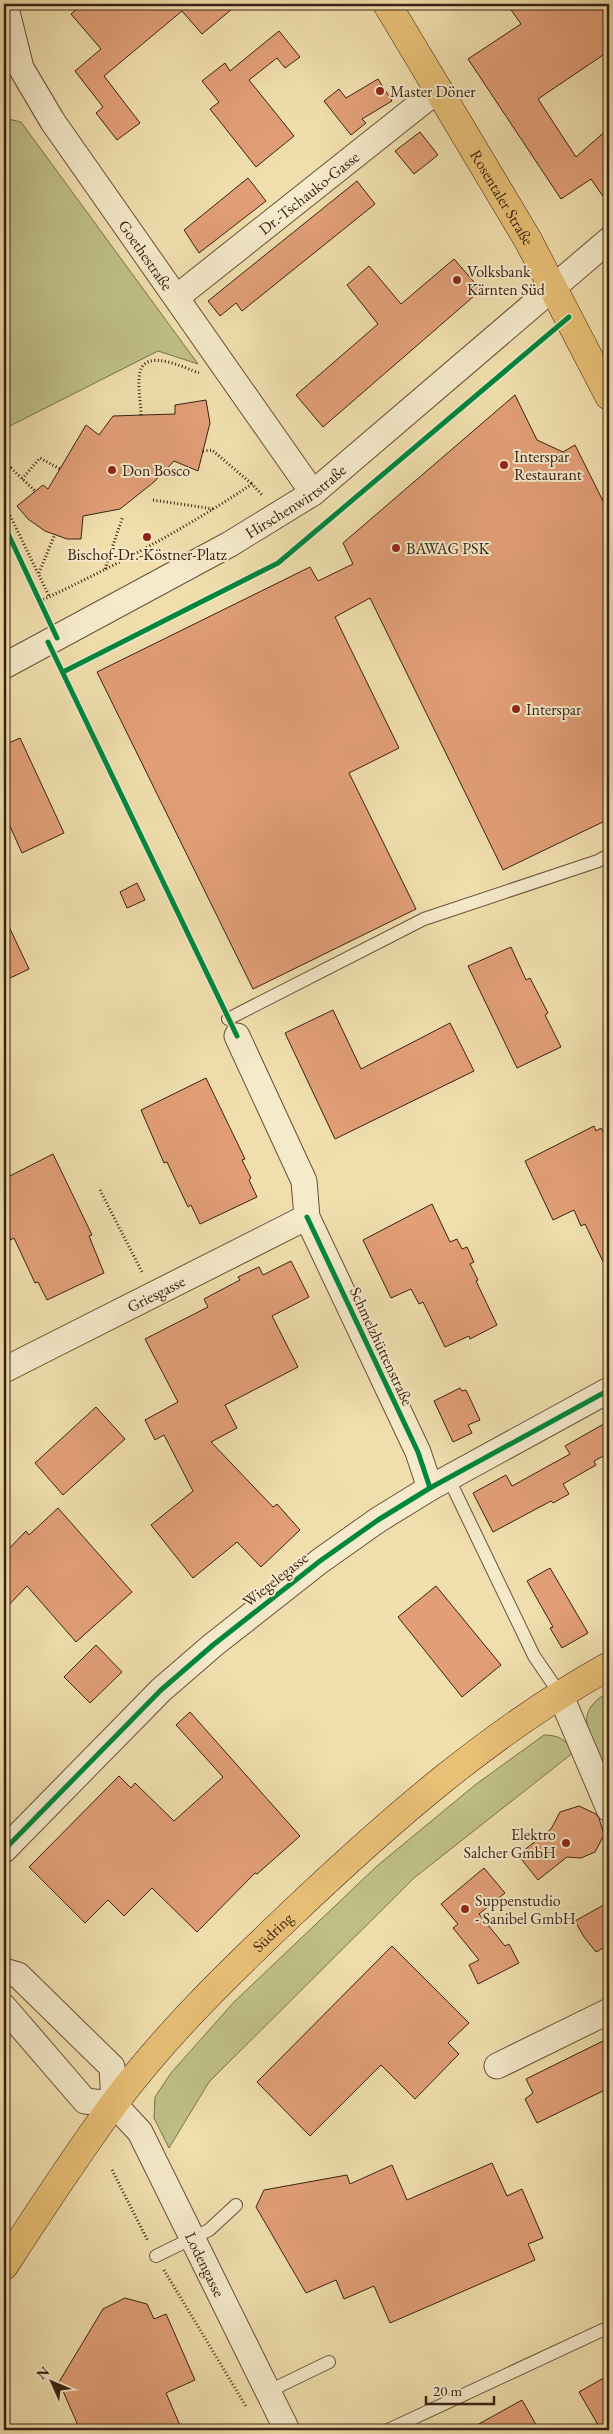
<svg xmlns="http://www.w3.org/2000/svg" width="613" height="2434" font-family="'EB Garamond',serif">
<style>
.green{fill:#bfc086;stroke:#7c704c}
.building{fill:#e29f77;stroke:#3a2013}
.lines{fill:none;stroke-linecap:round;stroke-linejoin:round}
.service-casing{stroke:#68503a;stroke-width:14}
.minor-casing{stroke:#68503a;stroke-width:27}
.primary-casing{stroke:#3a2013;stroke-width:29}
.path{stroke:#3a2013;stroke-width:3;stroke-dasharray:1 2.5;stroke-linecap:butt}
.service{stroke:#f5eaca;stroke-width:12}
.minor{stroke:#f5eaca;stroke-width:25}
.primary{stroke:#e8c076;stroke-width:28}
.cycleway-casing{stroke:#f5eaca;stroke-width:8}
.cycleway{stroke:#00873e;stroke-width:5}
.poi-dot{fill:#8f2418;stroke:#f5eaca;stroke-width:2}
.labels{text-anchor:middle;stroke-width:4;stroke-linejoin:round;paint-order:stroke}
.poi-label{font-size:16px;fill:#3a2013;stroke:#f5eaca;text-anchor:start}
.street-label{font-size:16px;fill:#3a2013;stroke:#f5eaca}
</style>
<rect width="100%" height="100%" fill="#f0dfad"/>
<filter id="stains"><feTurbulence type="fractalNoise" baseFrequency=".004" numOctaves="4"/><feColorMatrix values="0 0 0 0 .2 0 0 0 0 .09 0 0 0 0 .02 0 0 0 .5 -.17"/></filter>
<radialGradient id="worn" r=".72"><stop offset=".6" stop-color="#630" stop-opacity="0"/><stop offset="1" stop-color="#630" stop-opacity=".3"/></radialGradient>
<!-- green -->
<g class="green">
<path d="M4 118 21 122 198 364 158 351 4 429Z"/>
<path d="M609 1692V1761L604 1764C590 1734 571 1713 609 1692Z"/>
<path d="M544 1735C559 1735 566 1740 574 1752L414 1878 209 2082 169 2148 154 2118 155 2097 171 2073 234 2002 377 1866 475 1785Z"/>
</g>
<!-- building -->
<g class="building">
<path d="M82 4H238L202 34 182 11 104 76 140 123 117 140 96 113 103 107 75 71 101 49 71 14Z"/>
<path d="M507 4H609V51L538 99 576 157 609 128V205L591 179 561 199 468 59 521 24Z"/>
<path d="M279 31 300 57 285 68 277 58 249 80 294 136 256 167 210 109 219 102 202 81 225 63 230 71Z"/>
<path d="M378 79 392 101 362 119 366 123 351 135 324 101 339 89 346 98Z"/>
<path d="M420 132 438 155 414 174 395 151Z"/>
<path d="M248 178 266 201 199 253 184 230Z"/>
<path d="M357 181 375 204 242 311 236 303 220 316 208 301Z"/>
<path d="M454 259 481 290 323 427 296 395 378 324 347 285 369 266 401 304Z"/>
<path d="M515 395 537 440 563 452 575 445 609 513V819L503 870 370 598 335 617 399 748 349 773 416 909 253 989 97 672 310 567 318 581 353 564 343 543Z"/>
<path d="M206 400 210 423 198 471 174 461 154 482 120 509 83 516 81 539H67L45 531 28 519 17 506 43 485 48 489 86 425 99 435 113 416 175 414V405Z"/>
<path d="M20 738 64 833 22 853 4 813V745Z"/>
<path d="M137 883 145 900 127 908 120 892Z"/>
<path d="M4 916 29 969 4 981Z"/>
<path d="M511 947 526 980 530 978 548 1013 545 1015 561 1047 517 1068 468 966Z"/>
<path d="M333 1010 361 1069 450 1023 474 1071 335 1139 285 1033Z"/>
<path d="M206 1078 245 1159 242 1160 251 1178 249 1180 257 1197 200 1224 191 1205 188 1207 167 1162 164 1163 141 1110Z"/>
<path d="M594 1126 596 1131 601 1128 609 1144V1274L585 1224 581 1226 574 1210 553 1220 525 1161Z"/>
<path d="M53 1154 92 1235 89 1236 104 1273 47 1300 38 1282 35 1283 14 1238 11 1240 4 1225V1179Z"/>
<path d="M432 1204 450 1242 457 1239 462 1249 467 1247 474 1262 470 1264 478 1280 476 1281 497 1325 470 1339 469 1336 445 1347 423 1302 419 1304 411 1289 391 1298 363 1240Z"/>
<path d="M291 1261 309 1297 272 1316 298 1367 225 1405 237 1428 211 1442 273 1507 277 1504 300 1530 261 1567 237 1542 193 1578 151 1525 193 1491 164 1435 155 1440 145 1420 178 1402 145 1339 208 1307 204 1299 240 1280 238 1277 259 1267 263 1275Z"/>
<path d="M460 1388 462 1391 466 1390 480 1420 468 1425 472 1433 453 1442 434 1401Z"/>
<path d="M96 1407 125 1439 63 1495 35 1463Z"/>
<path d="M609 1421V1453L594 1461 596 1465 563 1484 569 1494 553 1503 551 1501 493 1532 473 1493 506 1475 512 1486 570 1454 565 1446Z"/>
<path d="M58 1508 132 1592 76 1642 27 1586 4 1610V1554L26 1531 29 1535Z"/>
<path d="M550 1568 588 1633 562 1648 550 1628 553 1627 527 1581Z"/>
<path d="M436 1586 501 1665 462 1697 398 1617Z"/>
<path d="M96 1645 122 1672 90 1703 64 1677Z"/>
<path d="M190 1712 300 1836 257 1874 255 1873 197 1932 152 1888 124 1916 108 1900 85 1923 29 1867 119 1776 131 1788 135 1783 174 1821 223 1777 176 1725Z"/>
<path d="M579 1806 596 1814 599 1818 604 1835 595 1852 581 1858 567 1857 538 1880 518 1855 551 1829 560 1812Z"/>
<path d="M484 1868 505 1893 479 1914 505 1946 509 1944 519 1963 478 1984 469 1965 479 1960 453 1928 458 1924 441 1904Z"/>
<path d="M609 1902V1945L596 1952 584 1937 575 1921Z"/>
<path d="M392 1946 469 2023 448 2043 459 2054 415 2099 381 2065 310 2136 257 2082Z"/>
<path d="M609 2038V2088L537 2123 525 2099 533 2093 526 2079Z"/>
<path d="M492 2163 507 2196 522 2189 543 2238 528 2244 535 2260 390 2323 374 2286 344 2299 336 2280 306 2293 256 2207 264 2190 347 2175 350 2184 392 2165 407 2200Z"/>
<path d="M125 2298 147 2304 154 2319 166 2314 195 2380 166 2393 182 2430H80L59 2382 103 2309Z"/>
<path d="M609 2375V2430H601L579 2392Z"/>
<path d="M522 2400 539 2430H468Z"/>
</g>
<g class="lines">
<!-- service casing -->
<g class="service-casing">
<g id="service">
<path d="M228 1019 424 919 598 861 609 855"/>
<path d="M448 1477 534 1656 560 1694"/>
<path d="M156 2256 209 2230 236 2205"/>
<path d="M267 2392 329 2362"/>
<path d="M388 2430 609 2327"/>
</g>
</g>
<!-- minor casing -->
<g class="minor-casing">
<g id="minor">
<path id="s1" d="M5 4 21 68 53 122 313 493"/>
<path id="s2" d="M177 297 439 89"/>
<path id="s3" d="M4 666 230 544 313 493 609 240"/>
<path d="M237 1036 304 1181 307 1217 418 1452 430 1488"/>
<path id="s4" d="M4 1370 307 1217"/>
<path d="M560 1694 609 1809"/>
<path d="M4 1850 161 1690 213 1645 320 1561 378 1520 430 1488 609 1390"/>
<path d="M4 1971 18 1975 112 2067 114 2104"/>
<path id="s5" d="M4 2007 85 2101 114 2104 140 2132 287 2430"/>
<path d="M497 2066 609 2011"/>
</g>
</g>
<!-- primary casing -->
<g class="primary-casing">
<g id="primary">
<path id="s6" d="M387 4 528 240 609 396"/>
<path id="s7" d="M4 2266C39 2212 75 2157 113 2105 165 2035 227 1975 290 1915 388 1822 490 1732 609 1666"/>
</g>
</g>
<!-- path -->
<g class="path">
<path d="M141 415C141 402 137 385 140 372 146 348 185 368 199 373"/>
<path d="M203 451 212 450 252 484"/>
<path d="M4 476 11 468 35 491"/>
<path d="M22 479 40 458 60 469"/>
<path d="M153 500 214 509"/>
<path d="M4 503 49 596"/>
<path d="M105 569 123 516"/>
<path d="M39 573 55 534"/>
<path d="M40 601C113 567 185 529 252 484L263 496"/>
<path d="M100 1190 143 1274"/>
<path d="M4 1328 10 1341"/>
<path d="M112 2170 148 2241"/>
<path d="M164 2270 247 2408"/>
</g>
<!-- service -->
<use href="#service" class="service"/>
<!-- minor -->
<use href="#minor" class="minor"/>
<!-- primary -->
<use href="#primary" class="primary"/>
<!-- cycleway casing -->
<g class="cycleway-casing">
<g id="cycleway">
<path d="M4 525 57 638"/>
<path d="M48 642 237 1036"/>
<path d="M63 672 278 563 569 317"/>
<path d="M307 1217 418 1452 430 1488"/>
<path d="M4 1850 161 1690 213 1645 320 1561 378 1520 430 1488 609 1390"/>
</g>
</g>
<!-- cycleway -->
<use href="#cycleway" class="cycleway"/>
</g>
<!-- markers -->
<g class="poi-dot">
<circle cx="380" cy="91" r="5"/>
<circle cx="457" cy="280" r="5"/>
<circle cx="504" cy="465" r="5"/>
<circle cx="112" cy="470" r="5"/>
<circle cx="147" cy="537" r="5"/>
<circle cx="396" cy="548" r="5"/>
<circle cx="516" cy="709" r="5"/>
<circle cx="566" cy="1843" r="5"/>
<circle cx="465" cy="1909" r="5"/>
</g>
<g class="labels">
<!-- poi labels -->
<g class="poi-label">
<text x="390" y="97">Master Döner</text>
<text x="467" y="277">Volksbank<tspan x="467" dy="18">Kärnten Süd</tspan></text>
<text x="514" y="462">Interspar<tspan x="514" dy="18">Restaurant</tspan></text>
<text x="122" y="476">Don Bosco</text>
<text x="406" y="554">BAWAG PSK</text>
<text x="147" y="560" text-anchor="middle">Bischof-Dr.-Köstner-Platz</text>
<text x="526" y="715">Interspar</text>
<text x="556" y="1840" text-anchor="end">Elektro<tspan x="556" dy="18">Salcher GmbH</tspan></text>
<text x="475" y="1906">Suppenstudio<tspan x="475" dy="18">- Sanibel GmbH</tspan></text>
</g>
<!-- street labels -->
<g class="street-label">
<text dy="6" stroke="none"><textPath href="#s2" startOffset="168">Dr.-Tschauko-Gasse</textPath></text>
<text dy="6" stroke="none"><textPath href="#s6" startOffset="225">Rosentaler Straße</textPath></text>
<text dy="6" stroke="none"><textPath href="#s1" startOffset="291">Goethestraße</textPath></text>
<text dy="6" stroke="none"><textPath href="#s3" startOffset="335">Hirschenwirtstraße</textPath></text>
<text dy="6" stroke="none"><textPath href="#s4" startOffset="170">Griesgasse</textPath></text>
<text transform="translate(382 1346) rotate(65)" y="6">Schmelzhüttenstraße</text>
<text transform="translate(275 1579) rotate(-38)" y="6">Wiegelegasse</text>
<text dy="6" stroke="none"><textPath href="#s7" startOffset="430">Südring</textPath></text>
<text dy="6" stroke="none"><textPath href="#s5" startOffset="339">Lodengasse</textPath></text>
</g>
</g>
<!-- margin -->
<rect width="613" height="2434" fill="none" stroke="#f0dfad" stroke-width="20"/>
<rect x="5" y="5" width="603" height="2424" fill="none" stroke="#3a2013" stroke-width="2.5"/>
<rect x="10" y="10" width="593" height="2414" fill="none" stroke="#3a2013"/>
<!-- north arrow -->
<g transform="translate(52 2382) rotate(315)" stroke="#f5eaca" stroke-width="4" paint-order="stroke">
<path d="M0-4L9 19L0 12L-9 19Z" fill="#3a2013"/>
<text y="-8" font-size="14" font-weight="bold" text-anchor="middle" fill="#3a2013">N</text>
</g>
<!-- scale -->
<path d="M426 2396v8h68v-8" fill="none" stroke="#3a2013" stroke-width="2.5"/>
<text x="433" y="2396" font-size="15" fill="#3a2013" stroke="#f5eaca" stroke-width="4" paint-order="stroke">20 m</text>
<rect width="100%" height="100%" filter="url(#stains)"/>
<rect width="100%" height="100%" fill="url(#worn)"/>
</svg>
